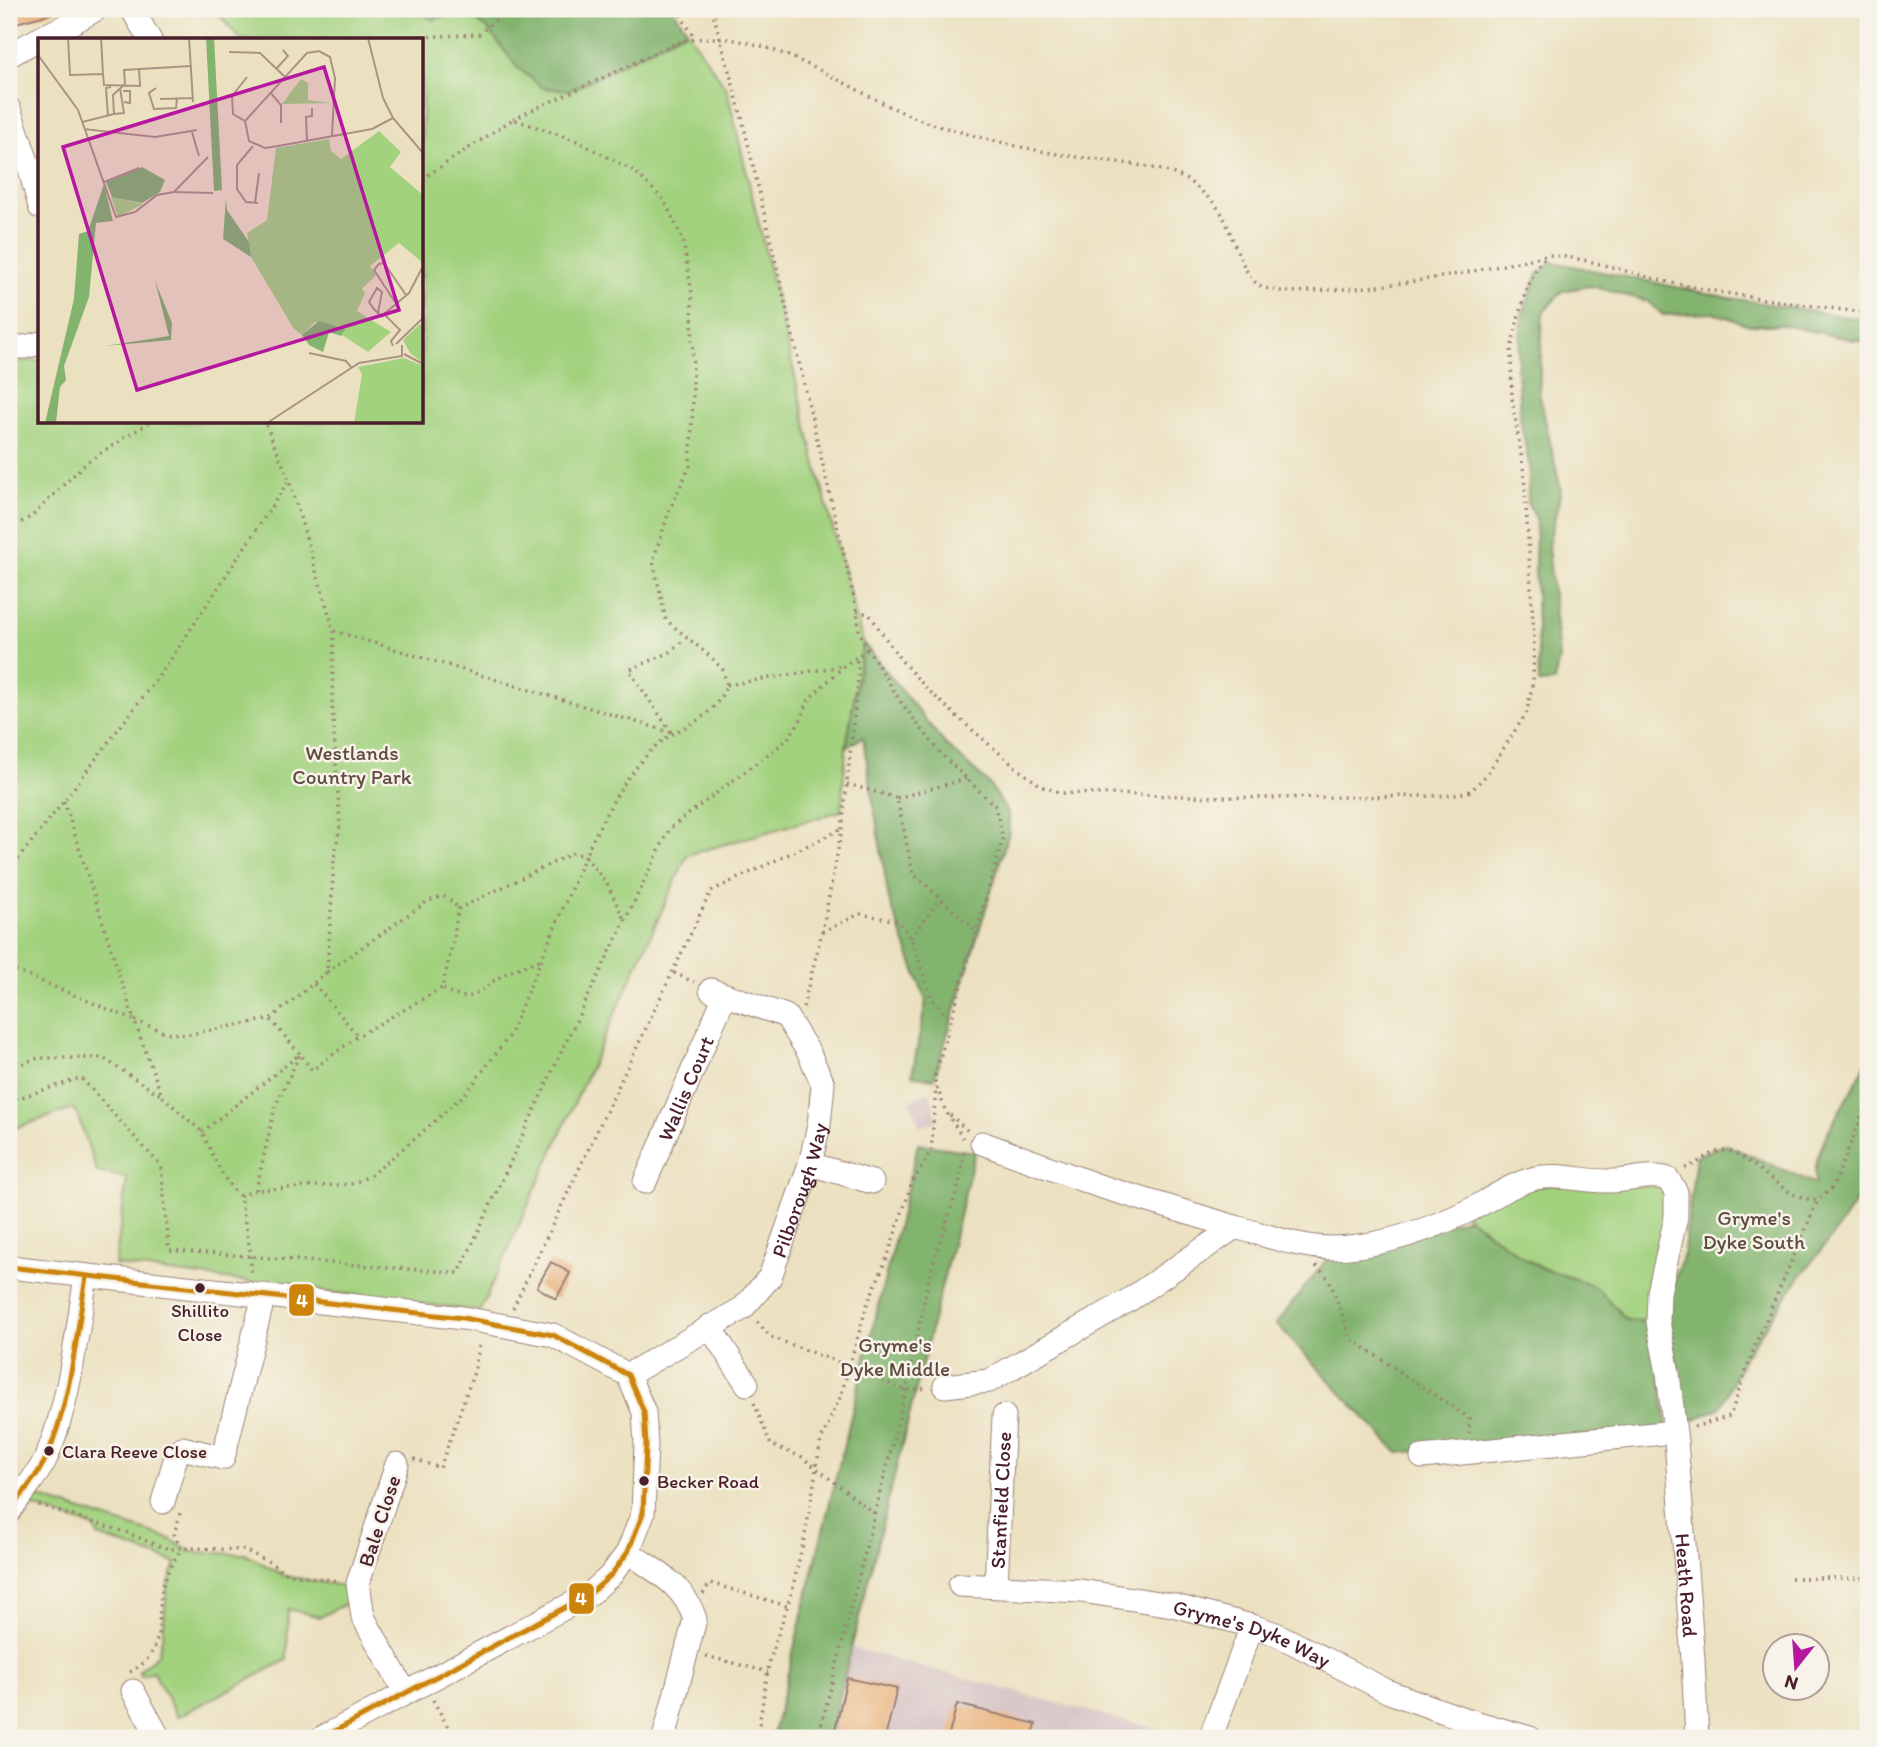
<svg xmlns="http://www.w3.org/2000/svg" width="1877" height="1747" viewBox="0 0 1877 1747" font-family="Itim,sans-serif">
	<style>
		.industrial { fill: #d2bec1 }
		.green { fill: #a3d27f; stroke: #767855; stroke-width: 2 }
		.forest { fill: #82b46e; stroke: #666a4c; stroke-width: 2 }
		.building { fill: #e8ab6f }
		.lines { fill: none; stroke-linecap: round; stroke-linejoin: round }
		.minor-casing { stroke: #9a8076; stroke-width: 25 }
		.path { stroke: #9a8076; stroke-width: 3.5; stroke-dasharray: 2 5; stroke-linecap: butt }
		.minor { stroke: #fff; stroke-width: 23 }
		.bus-1-casing { stroke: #f7f3e8; stroke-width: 10 }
		.bus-1 { stroke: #cc840b; stroke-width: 5 }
		.bus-dot { fill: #4a1f2b; stroke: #f7f3e8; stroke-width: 2.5 }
		.labels { text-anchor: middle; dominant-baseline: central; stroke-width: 5; stroke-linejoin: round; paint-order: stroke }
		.bus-label { font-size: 19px; fill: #4a1f2b; stroke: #f7f3e8; text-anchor: start }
		.park-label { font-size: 21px; fill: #604c40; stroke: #f7f3e8 }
		.street-label { font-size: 21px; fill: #4a1f2b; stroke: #f7f3e8 }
		.inset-road { fill: none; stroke: #ab9384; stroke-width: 2 }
		.view { fill: #b5179e; fill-opacity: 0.15; stroke: #b5179e; stroke-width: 3.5 }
		.inset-edge { fill: none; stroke: #4a1f2b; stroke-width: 3.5 }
		.line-badge { stroke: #f7f3e8; stroke-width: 2.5 }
		.badge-label { font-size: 19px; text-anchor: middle; font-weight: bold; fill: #fff }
	</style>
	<rect width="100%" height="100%" fill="#f7f3e8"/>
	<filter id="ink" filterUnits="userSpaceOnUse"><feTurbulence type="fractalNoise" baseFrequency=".0143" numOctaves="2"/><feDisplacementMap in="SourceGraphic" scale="14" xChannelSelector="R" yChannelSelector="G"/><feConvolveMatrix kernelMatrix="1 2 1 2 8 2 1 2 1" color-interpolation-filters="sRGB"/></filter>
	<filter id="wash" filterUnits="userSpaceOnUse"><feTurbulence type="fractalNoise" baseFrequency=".00686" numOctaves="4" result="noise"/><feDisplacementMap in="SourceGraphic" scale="28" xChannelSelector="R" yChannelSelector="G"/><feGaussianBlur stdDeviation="1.57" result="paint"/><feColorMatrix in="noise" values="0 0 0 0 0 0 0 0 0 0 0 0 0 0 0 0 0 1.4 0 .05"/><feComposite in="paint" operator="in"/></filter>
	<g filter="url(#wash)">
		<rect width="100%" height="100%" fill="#ebe1c0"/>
		<path class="industrial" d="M929,1092L938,1120L920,1127L910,1101Z
			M853,1648L1057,1703L1192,1738H829Z"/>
		<path class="green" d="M214,9H417L433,20L462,10L488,29L517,67L543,88L571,90L687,30L727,90L814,457L863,643L846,748L841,811L687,855L480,1311L115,1265L127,1178L97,1172L76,1111L72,1109L9,1130V362L40,360V422H422V40H241Z
			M1668,1179L1658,1322L1627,1320L1599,1290L1587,1283L1544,1269L1525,1259L1463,1213L1512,1187Z
			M32,1495L170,1539L191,1552L245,1554L285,1576L349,1587L347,1603L320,1617L288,1609L287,1660L177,1717L153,1671L141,1676L139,1671L158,1654L163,1634L167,1588L176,1563L98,1536L94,1527L27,1505Z"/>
		<path class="forest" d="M417,9H673L687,30L571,90L543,88L517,67L488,29L463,10L433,20Z
			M1552,262L1730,298L1868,320V343L1783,325H1749L1715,313L1663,315L1647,301L1591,286L1562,291L1543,313L1539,392L1561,491L1548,546L1559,658L1554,682L1539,683L1535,568L1536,518L1527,503L1530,468L1521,424L1517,370L1522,316L1538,274Z
			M863,643L945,744L989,784L1006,810L1009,817V832L934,1079L912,1075L926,1001L889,900L863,737L846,748Z
			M1868,1058V1184L1834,1234L1799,1278L1745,1356L1720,1408L1683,1424L1667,1303L1684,1251L1696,1156L1724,1144L1816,1184C1808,1146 1855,1094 1868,1058Z
			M918,1144L975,1152L829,1738H772Z
			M1469,1218L1525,1259L1544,1269L1587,1283L1599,1290L1627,1320L1653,1322L1667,1428L1398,1453L1276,1324L1331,1254Z"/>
		<g id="blocks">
			<path class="building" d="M9,9H52L53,13L9,25Z
				M551,1262L570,1273L556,1299L537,1287Z
				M847,1678L897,1689L885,1738H833Z
				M957,1704L1036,1724L1032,1738H948Z"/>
		</g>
	</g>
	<g filter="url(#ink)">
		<use href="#blocks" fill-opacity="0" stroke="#9a8076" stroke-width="2"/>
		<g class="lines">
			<defs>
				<g id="minor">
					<path d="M132,9L150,40"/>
					<path d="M9,56C36,38 68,27 96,9"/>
					<path d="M9,109L31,173L40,207"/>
					<path d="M9,347H25L40,343"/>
					<path d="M982,1143L1099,1186L1235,1227"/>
					<path d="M810,1164L872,1182"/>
					<path id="s1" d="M645,1182L725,995"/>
					<path d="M9,1267L463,1318L553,1335L628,1375L644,1412L646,1444L643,1513L628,1552L611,1575L590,1594L322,1738"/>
					<path d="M709,1326L747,1384"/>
					<path id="s2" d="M628,1375L743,1308L770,1277L810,1164L819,1125L823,1084L809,1053L786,1016L711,990"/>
					<path id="s3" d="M945,1386L989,1381L1129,1300L1235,1227C1266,1235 1297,1247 1329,1248C1374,1248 1423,1232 1464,1213C1488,1202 1509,1184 1536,1178C1559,1173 1586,1182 1610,1181C1630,1181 1650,1173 1668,1179L1676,1192V1217L1659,1292L1658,1322L1668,1373L1676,1441L1693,1660L1697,1738"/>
					<path d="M1422,1457L1674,1432"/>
					<path d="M397,1464L358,1583L363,1617L405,1692"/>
					<path d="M163,1502L177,1453L182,1448L223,1458L264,1295"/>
					<path d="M9,1512C20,1494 37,1477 46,1458C70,1402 76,1337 86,1277"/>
					<path d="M628,1552C657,1573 683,1583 695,1619L664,1738"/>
					<path id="s4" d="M960,1585L1081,1591L1172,1605L1252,1626L1276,1634L1389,1692L1464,1719L1530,1738"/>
					<path id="s5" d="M996,1586L1004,1416"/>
					<path d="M133,1691L159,1738"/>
					<path d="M1213,1731L1252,1626"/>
				</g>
			</defs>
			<use href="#minor" class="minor-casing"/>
			<path class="path" d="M677,9L695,39
				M712,9L742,118L857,611L859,631L868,649L902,704L943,756L995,806L1003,838L934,1079L946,1112L963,1138
				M416,40L421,37L479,34L508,9
				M513,119C552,101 590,84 628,66C649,56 673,41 696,39C778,29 860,102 936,125C976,137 1029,150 1070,156C1101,161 1161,164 1187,180C1199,188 1217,204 1223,216C1233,235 1244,283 1265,288C1285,294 1308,291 1328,290C1403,286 1475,272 1548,255C1593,258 1635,276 1678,284C1741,297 1805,305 1868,313
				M422,179L513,119L577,141L634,171L664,200L683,240L692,294L693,399L690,466L669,511L653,561L666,620L712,658L723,670L727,685C708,727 685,720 655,747C623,777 603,818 585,856L607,884L624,919
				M9,529L32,516L88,461L150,422
				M857,611L869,614L900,659L927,689L962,721L1019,770L1043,787L1062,793L1268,798L1428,796L1455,795L1471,791L1487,774L1527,712L1533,680L1534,637L1524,473L1512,398L1511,349L1519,314L1527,288L1539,264L1546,257
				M334,631L673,733
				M727,685L842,666
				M671,732L629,670L669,653L687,637
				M847,784L897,798L913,873L977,932
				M897,798L966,779
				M64,801L134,1020L164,1032L185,1035L270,1019L327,972L334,859L340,825L332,702L334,631L289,480L265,422
				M9,870L64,801L167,665L289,480
				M822,932L860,914L898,921L911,938L932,999L951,1020
				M911,938L940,898
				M9,968L134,1020L162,1096L202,1132L221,1172L233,1190L240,1196L251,1255V1274
				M327,972L428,901L443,896L453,902L458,909
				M674,973L694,982
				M314,984L358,1036
				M803,1007L822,932L842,829L859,671L856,658
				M9,1068L38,1058H103L160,1095
				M9,1101L81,1078L161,1166L169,1250L459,1273L563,1048L670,828L787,740L800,721L809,699L844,666L868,649
				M950,1115L968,1131
				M202,1132L300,1054L271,1020
				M1685,1168C1700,1164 1711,1148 1729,1151C1734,1152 1739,1156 1744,1159C1769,1173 1787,1200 1818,1200L1833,1187L1868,1101
				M256,1190L275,1107L300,1054L312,1070L358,1036L442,988
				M240,1196L256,1190L351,1184L370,1176L417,1137L467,1092L509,1036L585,856L573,853L458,909L453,942L442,988C474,1009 478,988 505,974C517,968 530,964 542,959
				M1316,1266L1329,1279L1351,1339L1469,1418V1434
				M513,1308L711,891L842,829
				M757,1322L771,1337L854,1368L904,1390L928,1388
				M754,1403L771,1445L802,1457L874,1513
				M1694,1427L1730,1416L1756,1343L1818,1200
				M414,1459L440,1468L474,1372L480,1341
				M39,1505L128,1533L156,1545L170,1549L192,1548L244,1550L269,1562L288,1574L339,1581
				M1791,1578H1868
				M703,1594L710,1583L787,1606
				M706,1656L768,1672
				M130,1672C167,1653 156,1623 162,1589C165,1574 174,1561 181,1549L174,1534L180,1513
				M433,1700L454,1738
				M757,1738L769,1663L792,1591L807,1525L821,1440L841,1395L867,1305L888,1255L912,1183L931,1151L936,1087
				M818,1738L906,1390L930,1273L959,1184L964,1152"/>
			<use href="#minor" class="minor"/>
			<defs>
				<path id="bus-1" d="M9,1267L463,1318L553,1335L628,1375L644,1412L646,1444L643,1513L628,1552L611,1575L590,1594L322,1738
					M9,1512C21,1494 37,1478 46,1458C71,1402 76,1337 86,1277"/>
			</defs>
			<use href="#bus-1" class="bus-1-casing"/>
			<use href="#bus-1" class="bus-1"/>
		</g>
	</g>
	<g class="bus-dot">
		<circle cx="200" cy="1288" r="6"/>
		<circle cx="49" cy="1451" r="6"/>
		<circle cx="644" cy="1481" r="6"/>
	</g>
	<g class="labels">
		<g class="bus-label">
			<text x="200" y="1310" text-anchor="middle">Shillito<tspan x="200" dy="24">Close</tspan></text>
			<text x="62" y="1451">Clara Reeve Close</text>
			<text x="657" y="1481">Becker Road</text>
		</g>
		<g class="park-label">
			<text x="352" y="752">Westlands<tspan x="352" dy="24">Country Park</tspan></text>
			<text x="1754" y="1217">Gryme's<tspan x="1754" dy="24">Dyke South</tspan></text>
			<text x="895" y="1344">Gryme's<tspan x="895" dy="24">Dyke Middle</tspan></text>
		</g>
		<g class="street-label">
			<text stroke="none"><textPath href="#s1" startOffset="102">Wallis Court</textPath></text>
			<text stroke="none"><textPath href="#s2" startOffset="266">Pilborough Way</textPath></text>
			<text stroke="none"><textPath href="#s5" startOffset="86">Stanfield Close</textPath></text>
			<text transform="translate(379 1521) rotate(-72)">Bale Close</text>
			<text stroke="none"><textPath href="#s3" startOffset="1197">Heath Road</textPath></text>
			<text stroke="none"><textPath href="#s4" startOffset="298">Gryme's Dyke Way</textPath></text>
		</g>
	</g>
	<g transform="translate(38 38)">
		<rect width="385" height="385" fill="#ebe1c0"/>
		<path d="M263,41L270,45V62L293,65L244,66ZM341,93L363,114L352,129L385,157V225L361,205L332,228L338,237L324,251L327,255L319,273L353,294L330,314L304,297L308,291L300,288L277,284L264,297L256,291L213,219L209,195L229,182L238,110L291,101L293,113L303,121ZM78,158L83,161L105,166L80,179L73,159ZM382,286L385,291V325L372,315L365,302ZM366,320L385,328V385H316L324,336L320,329Z" fill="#a3d27f"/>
		<path d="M168,0H176L184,152L176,153ZM104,129L127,142L122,154L104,165L74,159L68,144ZM66,146L75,183L58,185L51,259L26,328L28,342L22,349L18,385H7L36,261L41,196L50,193ZM188,161L189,172L211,204L213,219L185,201ZM117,243L134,285L133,302L67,308L131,298ZM281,283L308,291L303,298L291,294L285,314L271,307L264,297Z" fill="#82b46e"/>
		<path class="inset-road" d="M30,0L32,37L65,36L63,0M151,0L155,64M330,0L345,60L355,80L385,115M191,14L222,15L247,39M0,17L40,72L78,179L97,174L119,157L136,154L170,119M238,31L250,18L245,12M65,36L66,47L102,48L101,30M87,46L86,32L153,28M118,50L111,55L116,71L138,70L139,60M85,53H92V65L86,64M232,54L243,67V85M122,61L155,60M76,76L86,75L82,50M70,78L68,50L73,49M207,83L195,76L194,58L209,39M44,84L76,76L75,57L87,46M46,91L117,99L159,92M154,94L161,118M294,98L297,40L292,19L281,13L269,15L207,83L211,103L227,110L240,108L334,91L355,80M269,103L268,79L274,78V70M215,108L199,127V151L208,164L220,165M66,144L101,130M137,154L175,155M217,165L221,135M357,264L336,232L341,226L346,225L368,257M340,275L344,254L339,250L331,264L336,271L342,277L345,279M358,306L385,280M355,308L353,303L362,292L346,276L371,255L384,230M271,315L308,323L313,329M366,316L385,326M229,385L321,325L364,318V307"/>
		<path class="view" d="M286,29L361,272L99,352L25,109Z"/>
		<rect width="385" height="385" class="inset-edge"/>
	</g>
	<g class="line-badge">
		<rect x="288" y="1283" width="27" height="34" rx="7" fill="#cc840b"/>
		<rect x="568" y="1582" width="27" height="33" rx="7" fill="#cc840b"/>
	</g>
	<g class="badge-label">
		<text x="302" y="1307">4</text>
		<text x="581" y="1605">4</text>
	</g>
	<rect width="1877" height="1747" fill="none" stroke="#f7f3e8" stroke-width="35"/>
	<g transform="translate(1796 1667) rotate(197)"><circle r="33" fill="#f7f3e8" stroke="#b29e9c" stroke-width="2"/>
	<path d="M0-5L12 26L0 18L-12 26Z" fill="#b5179e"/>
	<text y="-10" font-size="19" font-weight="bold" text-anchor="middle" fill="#4a1f2b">N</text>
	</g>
</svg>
